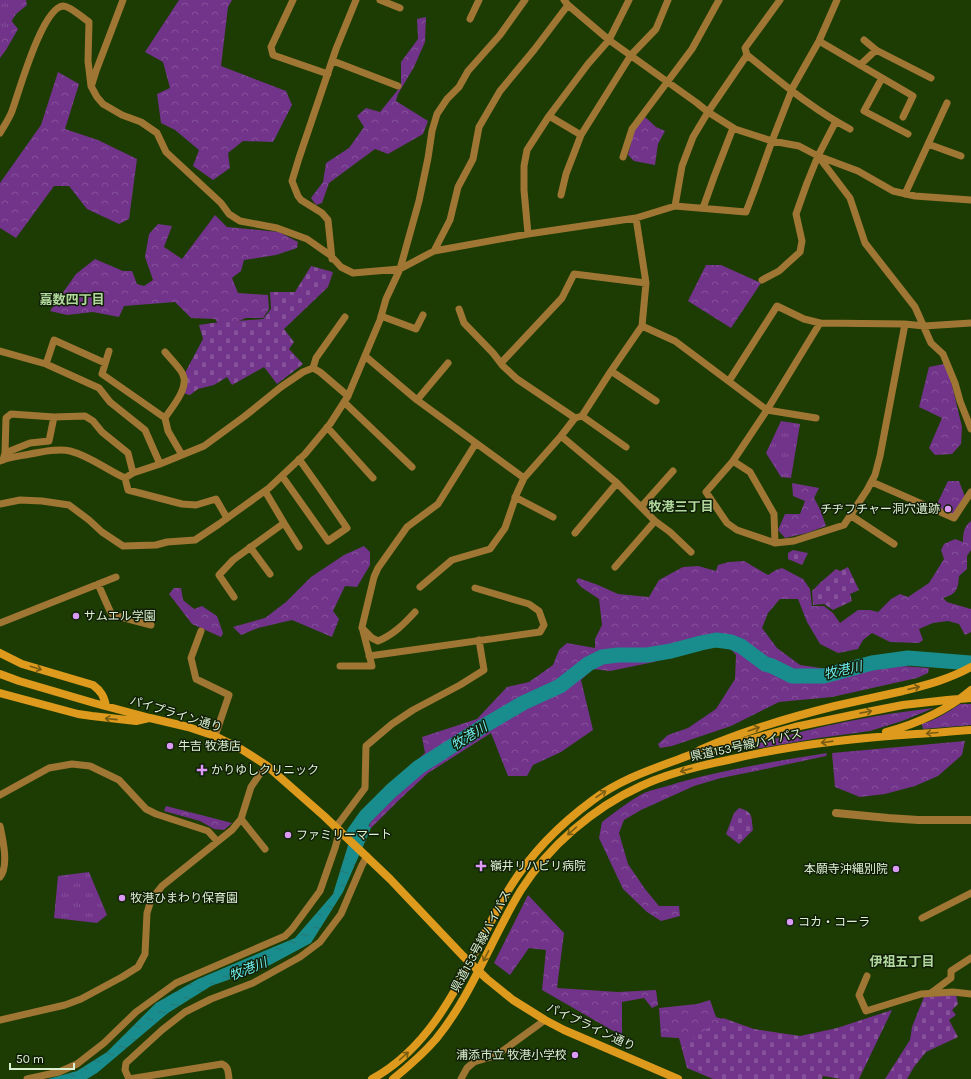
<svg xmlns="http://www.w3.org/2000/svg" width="971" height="1079" viewBox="0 0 971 1079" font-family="Karla,'Noto Sans JP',sans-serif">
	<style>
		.forest { fill: url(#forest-crowns) }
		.cemetery { fill: url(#cemetery-stones) }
		.park { fill: url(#park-tufts) }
		.water { fill: url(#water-ripples) }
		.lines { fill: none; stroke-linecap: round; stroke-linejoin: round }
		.river { stroke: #198d8d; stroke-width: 15 }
		.minor { stroke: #a07634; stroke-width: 7 }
		.tertiary { stroke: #a07634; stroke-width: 8 }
		.secondary { stroke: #de9a1d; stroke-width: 8 }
		.oneway { stroke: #785c12 }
		.poi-dot { fill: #da9af6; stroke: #111f08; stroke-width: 1.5 }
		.labels { text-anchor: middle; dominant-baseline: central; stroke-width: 3; stroke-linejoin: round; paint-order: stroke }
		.poi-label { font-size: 12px; fill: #dcf0d2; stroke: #111f08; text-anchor: start }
		.street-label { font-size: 12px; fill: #dcf0d2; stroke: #111f08 }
		.neighbourhood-label { font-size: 13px; font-weight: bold; fill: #b1d89d; stroke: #111f08 }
		.water-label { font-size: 13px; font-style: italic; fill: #6feeee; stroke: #111f08 }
	</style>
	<defs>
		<pattern id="forest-crowns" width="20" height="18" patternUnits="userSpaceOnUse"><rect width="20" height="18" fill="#72338a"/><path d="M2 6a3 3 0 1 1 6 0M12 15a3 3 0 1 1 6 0" fill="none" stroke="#86519a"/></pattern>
		<pattern id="cemetery-stones" width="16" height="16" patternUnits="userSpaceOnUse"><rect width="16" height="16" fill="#72338a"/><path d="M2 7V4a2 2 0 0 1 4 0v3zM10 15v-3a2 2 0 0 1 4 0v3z" fill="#86519a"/></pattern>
		<pattern id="park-tufts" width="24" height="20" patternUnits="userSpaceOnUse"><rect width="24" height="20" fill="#72338a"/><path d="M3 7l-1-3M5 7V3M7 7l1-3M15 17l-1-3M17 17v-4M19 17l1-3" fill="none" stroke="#86519a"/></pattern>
		<pattern id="water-ripples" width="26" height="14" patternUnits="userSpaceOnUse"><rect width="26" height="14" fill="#198d8d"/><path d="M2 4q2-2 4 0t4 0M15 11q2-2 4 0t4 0" fill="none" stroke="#277572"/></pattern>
	</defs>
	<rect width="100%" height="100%" fill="#1c3c03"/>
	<path class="forest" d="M6,0H26L27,5L10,19L18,29L6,50L0,58V10Z
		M179,0H232L228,7L221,66L286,91L292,105L273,142L243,141L228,153L230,168L213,180L193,166L199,150L175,130L161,123L157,94L170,88L163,62L145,52Z
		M426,17L425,42L414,67L398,94L396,101L428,121L423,134L388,154L375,149L329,183L322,203L316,205L311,198L323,182L326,163L349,148L364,127L357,116L366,108L380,112L401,86V62L418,39L417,19Z
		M58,72L79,84L65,129L98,140L137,159L129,219L119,224L87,209L69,186H54L16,238L0,228V183L41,125Z
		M645,117L656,127L665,131L658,144L655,165L634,161L628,155L634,131Z
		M215,215L227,227L279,232L298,242L297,248L276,255L244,260L241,271L232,278L238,293L268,295L269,309L263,318H246L221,328L215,319L191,318L175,302L124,306L119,317L93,312L67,315L50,311L76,274L95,259L123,271H132L137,284L144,286L153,280L145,257L149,234L158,224L172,226L164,247L182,259Z
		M706,265H721L761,283L731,328L688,301Z
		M944,364L949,373L962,427L961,444L952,454L935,455L929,448L942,418L919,407L929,367Z
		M948,481H959L965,497L953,515L935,508Z
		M792,483L819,488L814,498L820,509L826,526L807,533L785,538L778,530L785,514H800L805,501L793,496Z
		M971,521V550L967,556V569L959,576C958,589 957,594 943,598L947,602L971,609V632L965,635L959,624L948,621L933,623L919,629L923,640L919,643L890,642L872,633L863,640L858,649L838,653L820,644L807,622L798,599H780L768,613L762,628L777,648L800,665L828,669L867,671L902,666L929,668L928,673L917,678L832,697L779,702L731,726L672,746L660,748L658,744L668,735L688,728L716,709L735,679L736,655L729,647L708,636L689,651L654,662L610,671L593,669L581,680L593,730L561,752L533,765L527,776H508L491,733L428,773L399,800L371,828L368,827L380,806L408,782L402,773L425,753L422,737L477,719L507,687L529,682L553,665L559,650L567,643L595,648V639L602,625L599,599L581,587L576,581L578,578L598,585L618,594L649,597L659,580L683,567L698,566L716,571L718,565L729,562L744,561L768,575L776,570L782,568L803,579L810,589L812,606H824L833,613L840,623L858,610H870L878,612L891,599L900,594L908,597L929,583L944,559L941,550L944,544L955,539L963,542C963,533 964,526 971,521Z
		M364,546L370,552V565L357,587L345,586L333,611L339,619L332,637L292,620L258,628L241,635L233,627L265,618L286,602L311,577L344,555Z
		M174,588H181L183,600L194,609L202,606L217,616L223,633L221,637L192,624L169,594Z
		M960,704H971V725L923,729L922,724C936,720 948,712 960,704Z
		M934,708L902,721L870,731L819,738L754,749L753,745C814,727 871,715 934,708Z
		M965,741L962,755L938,776L915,786L885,794L860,797L835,787L832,753Z
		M827,753L826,756L756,771L721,778L694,786L641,810L624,820L619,833L628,864L645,889L659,906H679L680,916L661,921L647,912L623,889L599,838L602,822C615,812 628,802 642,794C652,789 666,787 677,783C726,769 777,761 827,753Z
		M166,806L232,823L224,830L214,829L200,821L164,811Z
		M528,895L564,933L557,988L618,992L656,990L658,1005L652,1008L644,998L622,1002V1036L542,990L546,950L529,948L510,975L494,963Z
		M710,1000L716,1017L738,1024L728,1079H713L687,1068L679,1038L661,1037L659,1008L697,1004Z"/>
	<path class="cemetery" d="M311,266L333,272L328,287L284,329L294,342L289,349L303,364L277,384L264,367L232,385L227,377L214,385L198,389L190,395L179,392L186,371L203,339L199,325L212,323L263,319L271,309L270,292H295Z
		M793,550L808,553L802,565L788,559V553Z
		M848,567L859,590L850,594L852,601L833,610L824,604L813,605L812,591L821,582L836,569L840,571Z
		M739,808C754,812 751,817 753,830L739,844L726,834L734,813Z
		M956,995L958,1004L952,1010L956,1015L949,1020L958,1037L926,1052L914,1067L907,1079H885L910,1040L912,1027L924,997Z
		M892,1010L859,1079H841L823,1076L822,1079H717L689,1065L684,1045L723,1018L754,1029L800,1036L837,1028Z"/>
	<path class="park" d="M0,0H25L2,36H0Z
		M781,421L800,424L791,478L781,477L766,453Z
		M89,872L107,915L97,923L54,918L58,876Z"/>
	<path class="water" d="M357,816L371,828L343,892L311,943L270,965L211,986L168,1013L97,1073L87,1079H48L77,1071L107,1052L156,1003L198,979L295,938L333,894Z"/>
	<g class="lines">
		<path class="river" d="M353,838L354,833L366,816L391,791L419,767L482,727L523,703L560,686L588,664L602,657L618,655H647L671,651L701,643L716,640L731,642L741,646L765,664L772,666L792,676H824L872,663L908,658L971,663"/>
		<path class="minor" d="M293,0L271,47L273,55L328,74
			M380,0L400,8
			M564,0L568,5L609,40L697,103L708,112L735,129L772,141L799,146L818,156L858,171L893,191L915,196L971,200
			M470,19L479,0
			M864,40L876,50
			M819,41L913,96L903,117
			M747,55C780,81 813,110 850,129
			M333,61L398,86
			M860,65L876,50L931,78
			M882,78L864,111L908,134
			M92,84L96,71L123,0
			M549,116L581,135
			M0,133C4,126 9,119 12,111C19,92 42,8 63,6C70,6 83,18 89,22L88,61L91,86L97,97L103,104L122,115L141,122L157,133L166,152L221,203L229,214L240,221L277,228L307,239L330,255L341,267L353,273L400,269L434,251L528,234L636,218L675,206L746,212L754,191L772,141L793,87L819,41L837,0
			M928,144L961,156
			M818,156L850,198L865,243L915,307L931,343L943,354L955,383L960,401L971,429
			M623,157L632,129L692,49L719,0
			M905,194L947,103
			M561,195L566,174L581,135L631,55L656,29L668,0
			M675,206L682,166L693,137L708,112L747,55L745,48L780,0
			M703,208L714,177L733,128
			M528,234L524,190V166L527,150L549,116L588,64L609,40L629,0
			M434,251L450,220L458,187L473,159L479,127L500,91L534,50L568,5
			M332,259L328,220L322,213L301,200L298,196L292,181L299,158L336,49L356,0
			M762,280L779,271L800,252L802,241L796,214L807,183L818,156L836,121
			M459,309L464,323L493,353L503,366L517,379L575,418
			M381,316L416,329L423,315
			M642,326L675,341L767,410L816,418
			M0,351L46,364L99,388L110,402L145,430L160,464
			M109,351L102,374L165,418L168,431L182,455
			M365,356L417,400L524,478
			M501,363L562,298L574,274L646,283
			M46,364L54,340L105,363
			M313,368L316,358L345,317
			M611,371L656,401
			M729,381L777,306L804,319L820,323
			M417,400L448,363
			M344,402L412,467
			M582,416L626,447
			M165,418C172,407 189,388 183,375C182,370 169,357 165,352
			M327,427L373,478
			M561,436L617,483L575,533
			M5,453L30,443L49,441L54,417
			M3,460L5,453L6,418L11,414L54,417L85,416L93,421L102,432L128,453L133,473
			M0,461C9,457 21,456 30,454C43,452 57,448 70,451C90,456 107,470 125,478L133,473L160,464L204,446L245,416L281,387L303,372L313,368L320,372L348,396
			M733,461L706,492L727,523L737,530L775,543L794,541L844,525L867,490L875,475L880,456L905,324
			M282,476L328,541L347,528L321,490L299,459
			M125,478L128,490L182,504L196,505L216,499L227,518
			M872,482L954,518L971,492
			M515,497L553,517
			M0,504L20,500L42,501L69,505L89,520L102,532L123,546L156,545L167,542L195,540L219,524L269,488L305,454L330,424L348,396L380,320L386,299L400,269L419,201L428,158L432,131L437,114L447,99L459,87L468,71L500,35L525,0
			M641,507L673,471
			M850,515L894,544
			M655,521L670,532L691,552
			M284,523L299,547
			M775,543L774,514L750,472L733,461L767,410L820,323L905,324L924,326L971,323
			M250,547L270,574
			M615,567L655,521L617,483
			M98,584L110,611L113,615L151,625
			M420,587L452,560L490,549L505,528L517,493L524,478L561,436L575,418L582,416L611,371L642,326L646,283L636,218
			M234,597L219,575L233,560L284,523L265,491
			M0,623L116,577
			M362,628L372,638L378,641C393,635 404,624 415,612
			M201,631L191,658L196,679L229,695L215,736
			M369,656L540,632L544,625L539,611L529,604L475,588
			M340,666H372L362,627L374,577L378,568L407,527L438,504L476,443
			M0,795L49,768L72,764L90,766L119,780L146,809L156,814L208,831L217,841
			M241,819L265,849
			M0,826C3,840 9,866 0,877
			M336,827L365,788L366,746L392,724L413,710L460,685L484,670L479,640
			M922,918L971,893
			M867,976L859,995L866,1011L921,994L953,992L971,994
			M931,993L951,978V971L971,958
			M0,1020L65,1005L81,999L122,977L138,967L145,954L147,913L151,900L162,886L232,830L241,819L251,787L266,765
			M27,1079L59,1072L77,1064L104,1043L136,1012L176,983L285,936L292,929L320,891L335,848L340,830
			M129,1079L125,1070L126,1063L162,1030L185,1012L211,999L253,983L300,957L320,942L341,914L362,865L367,856
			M129,1079L222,1064C229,1067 228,1072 229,1079
			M461,1079L467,1068L474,1062L491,1057L501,1052L545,1020"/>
		<path class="tertiary" d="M836,813L888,818L918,820H971"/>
		<path class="secondary" d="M0,653L22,664L93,685C101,691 104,696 106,706
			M0,674L19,681L94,703L150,718L188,727L215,736L241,749L266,765L324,816L390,879L463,956L487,979L513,1000L545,1020L564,1030L678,1079
			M0,693L78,714L92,716L136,721L149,718
			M886,732C916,724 947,710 971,690
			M709,751L795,727L857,714L903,705L947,700L971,698
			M372,1079C445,1039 469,955 509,889C531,853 559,825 593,800C622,778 656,768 690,755C694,754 697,752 700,750C713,744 726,739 740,734C771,723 803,714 835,706C858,701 880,696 903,691C926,685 950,679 971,667
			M393,1079C408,1067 423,1054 436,1039C472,995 491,939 521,890C549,846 593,808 641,786C668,773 698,766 728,760C791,745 852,738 916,734C935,733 953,731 971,730"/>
	</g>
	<defs><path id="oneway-shaft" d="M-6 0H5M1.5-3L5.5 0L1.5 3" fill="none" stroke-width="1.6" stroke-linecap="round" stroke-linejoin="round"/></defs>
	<g class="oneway">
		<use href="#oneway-shaft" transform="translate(36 668) rotate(17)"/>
		<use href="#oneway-shaft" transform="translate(914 688) rotate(-13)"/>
		<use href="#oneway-shaft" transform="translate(866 712) rotate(-11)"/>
		<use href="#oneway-shaft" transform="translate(111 719) rotate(-174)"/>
		<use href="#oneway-shaft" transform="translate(754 729) rotate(-19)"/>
		<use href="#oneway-shaft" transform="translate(932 733) rotate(175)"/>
		<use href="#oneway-shaft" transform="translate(827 742) rotate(172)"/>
		<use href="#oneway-shaft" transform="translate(686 770) rotate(164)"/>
		<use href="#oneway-shaft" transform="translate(601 794) rotate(-34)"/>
		<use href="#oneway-shaft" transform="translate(572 831) rotate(138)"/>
		<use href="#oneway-shaft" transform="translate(486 956) rotate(117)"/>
		<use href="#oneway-shaft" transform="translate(404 1056) rotate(-42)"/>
	</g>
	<g class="poi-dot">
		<circle cx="948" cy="509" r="4"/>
		<circle cx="76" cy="616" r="4"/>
		<circle cx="170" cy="746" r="4"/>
		<path d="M200 764h4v4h4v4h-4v4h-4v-4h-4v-4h4z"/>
		<circle cx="288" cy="835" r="4"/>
		<path d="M479 860h4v4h4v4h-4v4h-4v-4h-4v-4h4z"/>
		<circle cx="896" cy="869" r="4"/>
		<circle cx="122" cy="898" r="4"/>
		<circle cx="790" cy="922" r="4"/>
		<circle cx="575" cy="1055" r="4"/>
	</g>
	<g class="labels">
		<g class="poi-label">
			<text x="940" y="509" text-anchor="end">チヂフチャー洞穴遺跡</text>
			<text x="84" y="616">サムエル学園</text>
			<text x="178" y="746">牛吉 牧港店</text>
			<text x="211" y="770">かりゆしクリニック</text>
			<text x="296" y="835">ファミリーマート</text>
			<text x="490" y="866">嶺井リハビリ病院</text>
			<text x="888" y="869" text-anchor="end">本願寺沖縄別院</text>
			<text x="130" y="898">牧港ひまわり保育園</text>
			<text x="798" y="922">コカ・コーラ</text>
			<text x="567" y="1055" text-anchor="end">浦添市立 牧港小学校</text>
		</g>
		<g class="street-label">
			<text transform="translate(176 714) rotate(17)">パイプライン通り</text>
			<text transform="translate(746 745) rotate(-12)">県道153号線バイパス</text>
			<text transform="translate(481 941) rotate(-62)">県道153号線バイパス</text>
			<text transform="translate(591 1027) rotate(25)">パイプライン通り</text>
		</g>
		<g class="neighbourhood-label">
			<text x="72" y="299">嘉数四丁目</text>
			<text x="681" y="506">牧港三丁目</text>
			<text x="902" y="961">伊祖五丁目</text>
		</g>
		<g class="water-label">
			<text transform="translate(843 670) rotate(-13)">牧港川</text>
			<text transform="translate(469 736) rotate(-32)">牧港川</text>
			<text transform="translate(248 969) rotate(-22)">牧港川</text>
		</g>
	</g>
	<path d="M10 1063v6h64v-6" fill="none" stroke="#dcf0d2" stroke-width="2"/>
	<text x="16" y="1063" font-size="12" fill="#dcf0d2" stroke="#111f08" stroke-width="3" paint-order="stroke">50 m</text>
</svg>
